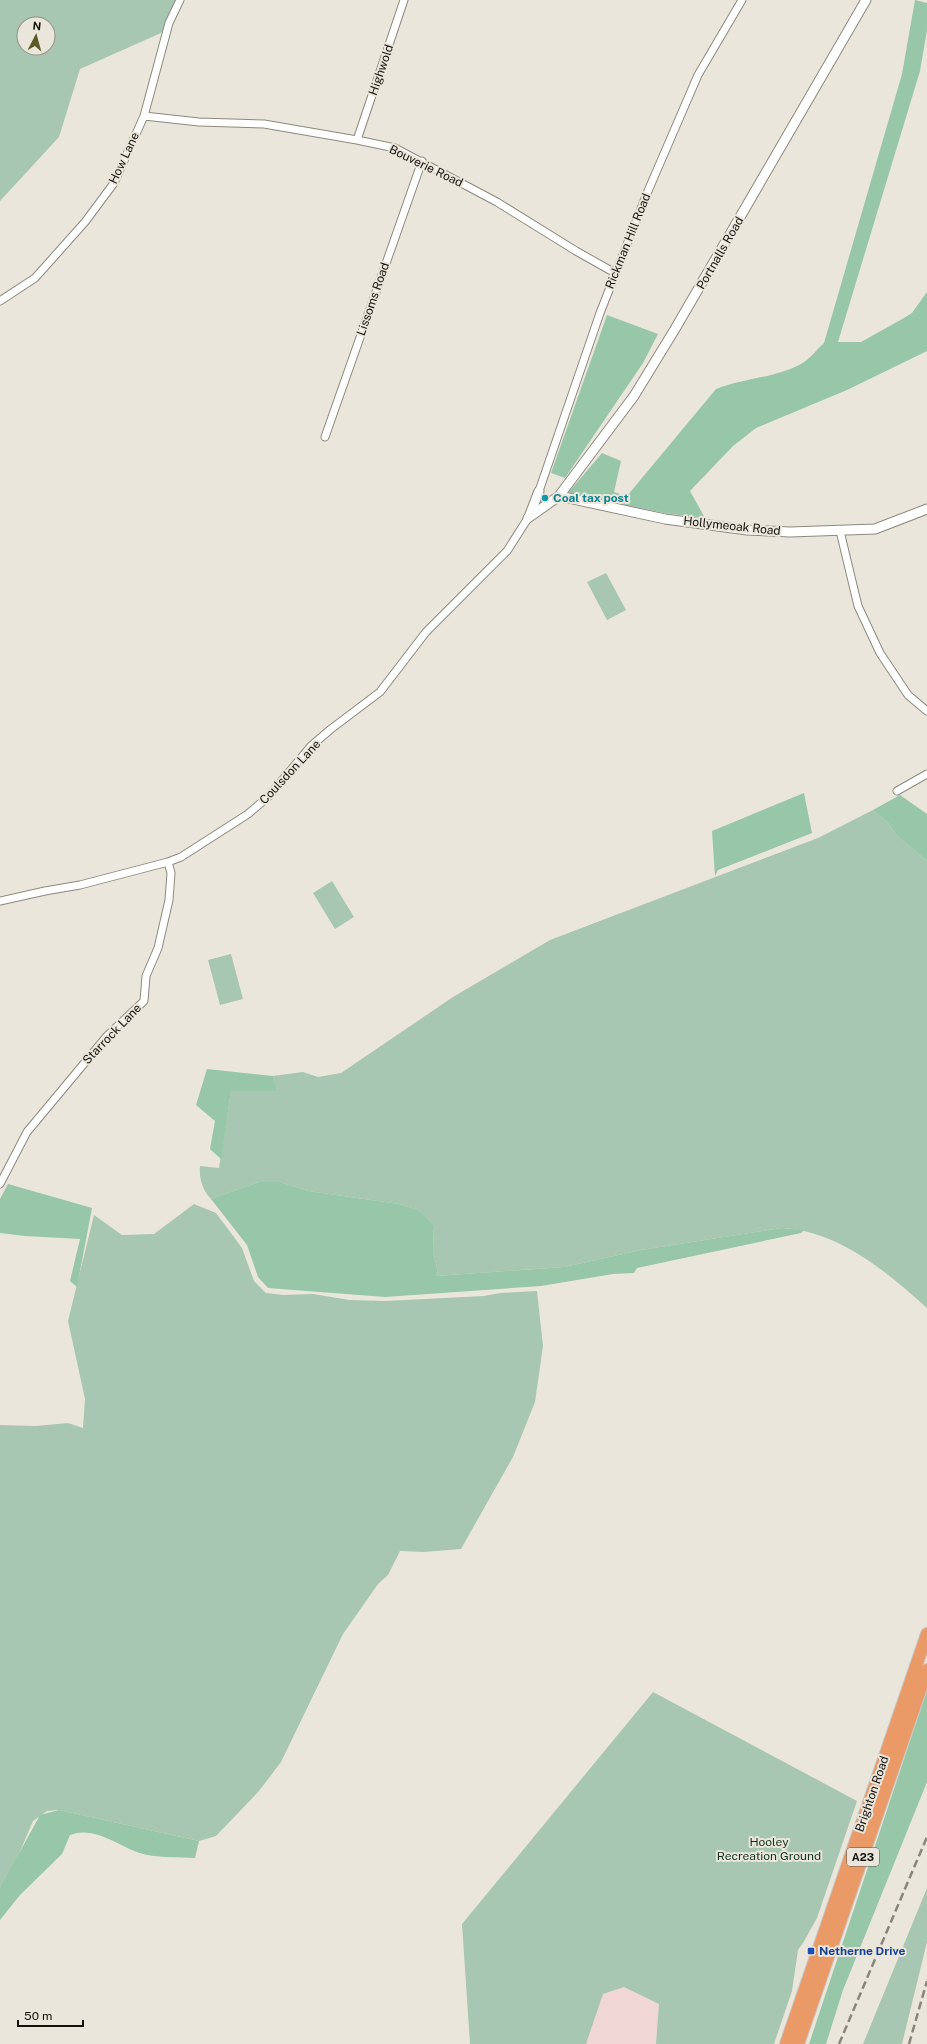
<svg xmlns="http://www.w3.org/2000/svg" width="927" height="2044" viewBox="0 0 927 2044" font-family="'Public Sans',sans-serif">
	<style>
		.industrial { fill: #f0d6d5 }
		.green { fill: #a7c7b2; fill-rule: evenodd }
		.forest { fill: #97c6a9 }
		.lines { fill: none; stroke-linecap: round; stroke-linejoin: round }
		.minor-casing { stroke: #8d897e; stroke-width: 9 }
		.tertiary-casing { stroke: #8d897e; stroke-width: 11 }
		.trunk-casing { stroke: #c7c6c5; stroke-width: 14 }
		.minor { stroke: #fff; stroke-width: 7 }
		.tertiary { stroke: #fff; stroke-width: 9 }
		.trunk { stroke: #ea9a67; stroke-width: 12 }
		.rail { stroke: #89857d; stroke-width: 2.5; stroke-dasharray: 8 4; stroke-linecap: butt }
		.culture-dot { fill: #0f9aa8; stroke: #ebe6db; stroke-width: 1.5 }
		.transit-dot { fill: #1a4fb4; stroke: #ebe6db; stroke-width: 1.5 }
		.labels { text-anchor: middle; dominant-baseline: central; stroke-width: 4; stroke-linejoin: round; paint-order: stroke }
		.shield { fill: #ebe6db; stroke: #54524c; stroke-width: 1 }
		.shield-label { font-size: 11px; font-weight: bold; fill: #14120e }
		.street-label { font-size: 12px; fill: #14120e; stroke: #ebe6db }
		.culture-label { font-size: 12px; font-weight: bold; fill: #0d838f; stroke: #ebe6db; text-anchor: start }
		.park-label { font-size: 12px; fill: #0e3420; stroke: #ebe6db }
		.transit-label { font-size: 12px; font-weight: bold; fill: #164399; stroke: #ebe6db; text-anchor: start }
	</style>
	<rect width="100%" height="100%" fill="#ebe6db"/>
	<path class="industrial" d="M624,1987L659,2004L656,2044H586L603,1994Z"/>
	<path class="green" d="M0,0H177L169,23L161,33L80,69L59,137L0,201ZM24,24H48V48H24Z
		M606,573L626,610L607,620L587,582Z
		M873,810L888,823L896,835L927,861V1308C887,1272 839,1231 782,1228L641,1250L564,1267L436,1276L438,1272L433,1251L434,1230L418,1210L399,1204L308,1191L280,1182H259L211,1199C202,1190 199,1178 200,1166L219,1168L231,1091H275L273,1076L303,1072L318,1077L341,1073L453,997L550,940L818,838Z
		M332,881L354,917L335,929L313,893Z
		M231,954L243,999L220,1005L208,960Z
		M194,1204L216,1213L242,1248L254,1281L266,1293L284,1295L313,1294L350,1300L385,1301L484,1296L500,1293L537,1291L543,1346L535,1402L513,1457L461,1549L424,1552L400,1551L388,1575L378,1584L343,1634L281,1762L259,1791L216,1836L199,1841L59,1810L47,1811L33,1821L9,1877L0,1888V1425L36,1426L68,1423L83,1428L85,1399L68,1321L94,1215L122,1235L154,1234Z
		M653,1692L857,1801L817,1918L803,1943L798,1950L792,1991L774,2044H656L659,2004L624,1987L603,1994L586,2044H470L462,1924Z
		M927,1888V1942L902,2044H863Z"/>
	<path class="forest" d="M915,0L927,3V30L920,71L838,342H861L904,318L912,313L927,292V351L847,390L756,428L733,446L690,491L705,518L664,513L568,493L602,453L621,461L614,492L627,496L716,389C744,378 775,378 801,364C810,359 817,349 824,343L902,74Z
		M607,315L658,334L643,363L565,478L551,473Z
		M804,793L812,833L718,870L715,876L712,831Z
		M900,795L927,814V861L896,835L888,823L873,810Z
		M207,1069L273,1076L276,1091H231L221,1159L210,1149L215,1121L196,1105Z
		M259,1182H280L308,1191L399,1204L418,1210L434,1226L433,1251L438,1272L436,1276L564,1267L641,1250L782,1228L804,1230L801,1233L637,1268L634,1273L613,1274L541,1286L385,1297L268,1288L258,1277L247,1245L211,1199Z
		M8,1184L92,1208L77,1287L70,1281L80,1239L25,1236L0,1233V1199Z
		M927,1690V1782L843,1990L826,2044H809Z
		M59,1810L199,1841L195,1858C180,1857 163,1858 148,1855C124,1851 96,1824 70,1835L62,1854L20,1895L0,1920V1888L40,1815Z"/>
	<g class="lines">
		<defs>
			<path id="minor" d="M144,116L199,122L264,124L357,140L395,148L497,202L576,251L615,273
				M357,140L404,0
				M0,301L35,278L85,222L114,183L144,116L169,23L180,0
				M325,437L422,161
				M539,491L600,313L648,191L698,75L742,0
				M840,531L858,606L880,653L908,695L927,711
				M897,791L927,774
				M0,901L45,891L80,885L168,862L181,857L248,814L269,796L311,746L331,729L380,692L426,632L507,551L528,518
				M0,1184L27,1132L107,1036L144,1001L146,976L158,948L169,900L171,873L168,862"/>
			<path id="tertiary" d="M559,496L665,519L747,530L790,532L875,529L927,509
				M529,517L539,491
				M528,518L559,496L634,396L675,329L866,0"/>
			<path id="trunk" d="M786,2044L927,1634
				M798,2044L927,1670"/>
		</defs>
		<use href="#minor" class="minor-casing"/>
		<use href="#tertiary" class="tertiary-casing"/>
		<use href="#trunk" class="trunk-casing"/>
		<use href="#minor" class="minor"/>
		<use href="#tertiary" class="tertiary"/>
		<use href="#trunk" class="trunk"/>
		<path class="rail" d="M839,2044L927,1837
			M909,2044L927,1981"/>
	</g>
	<circle class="culture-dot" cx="545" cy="498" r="4"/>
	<rect class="transit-dot" x="807" y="1947" width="8" height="8" rx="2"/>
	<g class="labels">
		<rect class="shield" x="847" y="1848" width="32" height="18" rx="3"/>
		<g class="shield-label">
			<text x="863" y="1857">A23</text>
		</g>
		<g class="street-label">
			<text transform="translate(381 70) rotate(-71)">Highwold</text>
			<text transform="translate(124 158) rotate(-65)">How Lane</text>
			<text transform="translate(426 166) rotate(26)">Bouverie Road</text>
			<text transform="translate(628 241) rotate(-68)">Rickman Hill Road</text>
			<text transform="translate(720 253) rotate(-60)">Portnalls Road</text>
			<text transform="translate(373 299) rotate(-71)">Lissoms Road</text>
			<text transform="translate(732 526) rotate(6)">Hollymeoak Road</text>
			<text transform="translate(290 772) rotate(-47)">Coulsdon Lane</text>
			<text transform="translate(112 1034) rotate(-46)">Starrock Lane</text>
			<text transform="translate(872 1794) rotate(-71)">Brighton Road</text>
		</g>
		<g class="culture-label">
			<text x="553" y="498">Coal tax post</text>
		</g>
		<g class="park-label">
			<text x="769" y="1842">Hooley<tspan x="769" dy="14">Recreation Ground</tspan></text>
		</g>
		<g class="transit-label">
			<text x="819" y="1951">Netherne Drive</text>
		</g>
	</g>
	<g transform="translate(36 36) rotate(6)"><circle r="19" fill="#ebe6db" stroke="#959189"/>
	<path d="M0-3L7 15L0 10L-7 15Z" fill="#5b5a27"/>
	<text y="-6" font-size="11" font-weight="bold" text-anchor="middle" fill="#14120e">N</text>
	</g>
	<path d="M18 2020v6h65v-6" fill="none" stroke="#14120e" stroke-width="2"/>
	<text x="24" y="2020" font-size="12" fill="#14120e" stroke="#ebe6db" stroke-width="3" paint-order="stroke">50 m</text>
</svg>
